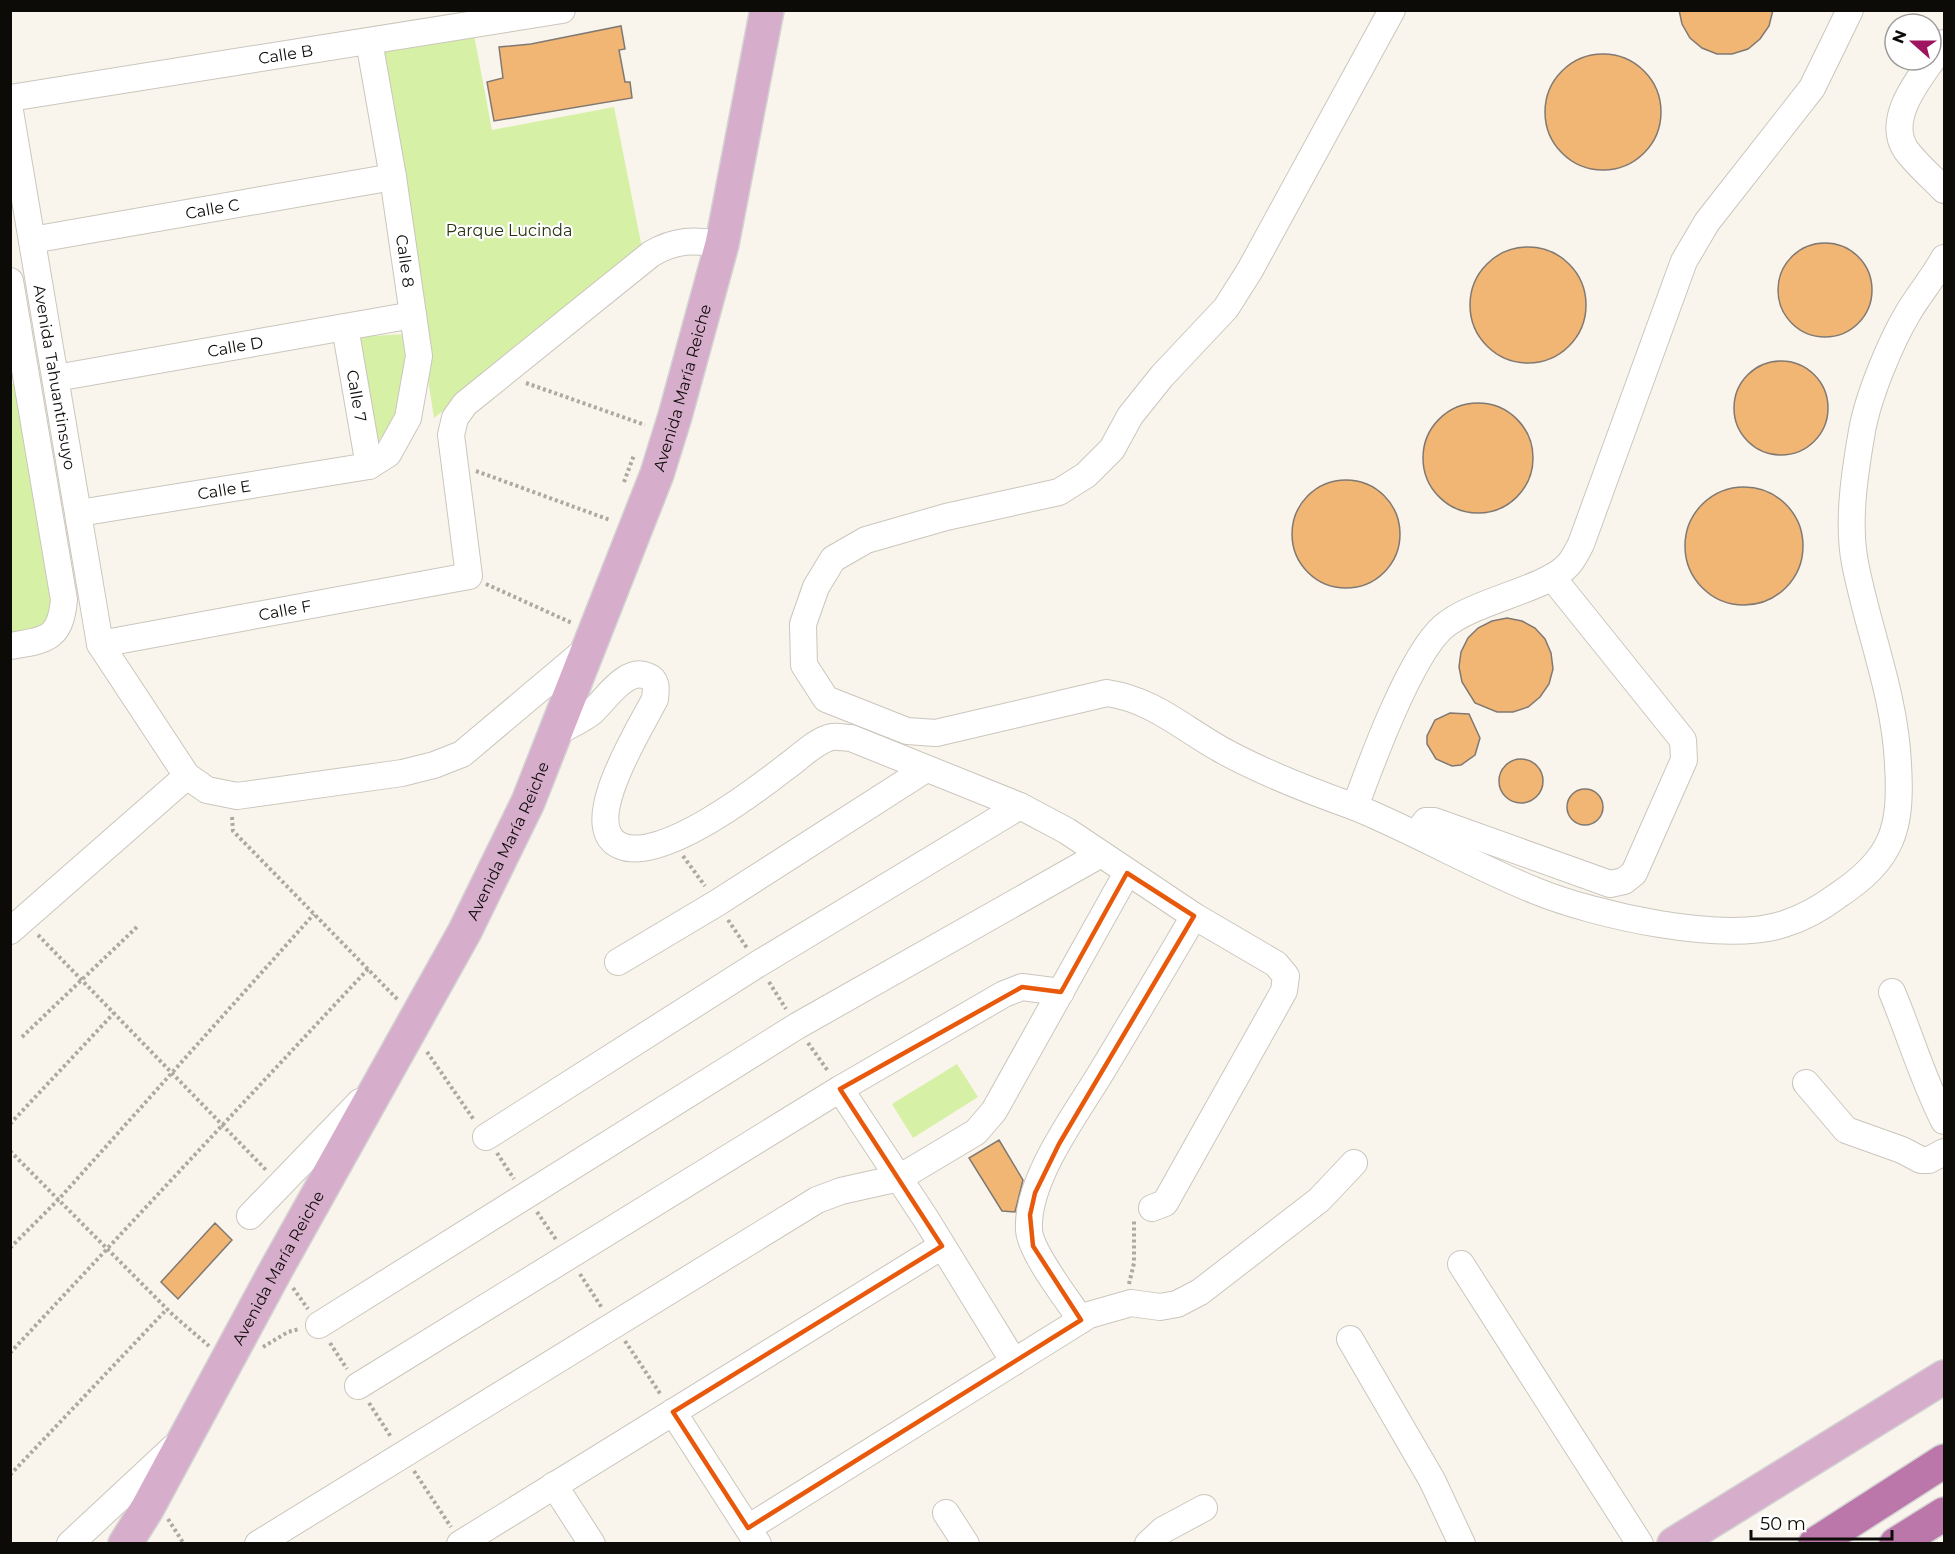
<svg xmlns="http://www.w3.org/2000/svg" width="1955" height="1554" viewBox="0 0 1955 1554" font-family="Montserrat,sans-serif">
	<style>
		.green { fill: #d6f0a5 }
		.building { fill: #f1b574; stroke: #807972; stroke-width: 1.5 }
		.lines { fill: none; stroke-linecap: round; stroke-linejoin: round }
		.minor-casing { stroke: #cbc6bd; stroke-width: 28 }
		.major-casing { stroke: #d3d3d3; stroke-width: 36 }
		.highway-casing { stroke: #d3d3d3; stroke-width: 36 }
		.path { stroke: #ada9a1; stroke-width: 4; stroke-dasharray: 3 3; stroke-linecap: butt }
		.minor { stroke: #fff; stroke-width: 26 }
		.major { stroke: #d7adcc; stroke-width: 33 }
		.highway { stroke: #bc77aa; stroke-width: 33 }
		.marked { fill: none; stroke: #e8590c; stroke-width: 4.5; stroke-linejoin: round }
		.labels { text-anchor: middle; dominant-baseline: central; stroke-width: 4.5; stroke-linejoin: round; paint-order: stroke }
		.street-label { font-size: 16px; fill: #0d0b08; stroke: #fff }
		.park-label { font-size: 16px; fill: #283211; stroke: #fff }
	</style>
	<rect width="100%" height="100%" fill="#faf5ec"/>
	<path class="green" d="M474,35L492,130L614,107L643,253L434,418L377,50Z
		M406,334C414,373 403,412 377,443L356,337Z
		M16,383L57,592L48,627L11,640L10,384Z
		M957,1064L978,1097L913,1138L892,1104Z"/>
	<path class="building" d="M1679,10H1773L1769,26L1760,39L1748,49L1732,54H1717L1702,48L1690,38L1682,24Z
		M621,26L625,49L619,50L625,82H630L632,98L494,121L487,82L503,78L499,47L531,44Z
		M1545 112a58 58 0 1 1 116 0a58 58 0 1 1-116 0Z
		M1778 290a47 47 0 1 1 94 0a47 47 0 1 1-94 0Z
		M1470 305a58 58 0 1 1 116 0a58 58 0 1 1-116 0Z
		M1734 408a47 47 0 1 1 94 0a47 47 0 1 1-94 0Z
		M1423 458a55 55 0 1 1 110 0a55 55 0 1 1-110 0Z
		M1292 534a54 54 0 1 1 108 0a54 54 0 1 1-108 0Z
		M1685 546a59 59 0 1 1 118 0a59 59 0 1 1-118 0Z
		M1507,618L1522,621L1535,628L1545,639L1551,653L1553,669L1549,684L1540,697L1528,707L1513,712H1497L1475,703L1462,682L1459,667L1461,652L1468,638L1478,628L1492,621Z
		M1450,713L1469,714L1480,738L1475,755L1461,765L1452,766L1436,759L1427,744V736L1435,720Z
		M1499 781a22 22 0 1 1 44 0a22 22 0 1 1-44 0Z
		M1567 807a18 18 0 1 1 36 0a18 18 0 1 1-36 0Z
		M999,1140L1023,1180L1015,1212L1002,1211L969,1158Z
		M215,1223L232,1240L178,1299L161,1282Z"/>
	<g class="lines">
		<defs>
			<g id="minor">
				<path d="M1850,10L1812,88L1707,222L1684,261L1581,544C1578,550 1574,558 1569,564C1547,590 1474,600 1443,627C1410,656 1371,763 1355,807C1416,832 1474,866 1536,891C1595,915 1723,944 1784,924C1803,918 1821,908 1837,896C1893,859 1902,829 1898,764C1895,695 1868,630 1855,563C1847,522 1855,471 1862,431C1868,397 1890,343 1908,313C1919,294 1934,277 1944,258"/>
				<path d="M1944,43C1926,71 1883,116 1906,150C1916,164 1932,177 1944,190"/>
				<path id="s1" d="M10,98L562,10"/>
				<path id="s2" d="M10,111L100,644L187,776L207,790L237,796L402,773L434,765L462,754L588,648"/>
				<path id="s3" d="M32,240L393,177"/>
				<path d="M10,281L64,600C60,640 46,640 10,646"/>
				<path id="s4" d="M345,327L369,466"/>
				<path id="s5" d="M56,378L413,315"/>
				<path id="s6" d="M79,513L369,466L388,454L408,418L419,356L393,177L369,41"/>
				<path id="s7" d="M100,644L469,576L451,435L455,418L465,404L651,254C676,239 694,240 722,244"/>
				<path d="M556,733C568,726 582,720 592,712C606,699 626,667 647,676C658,680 656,690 655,699C641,727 576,828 621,846C661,863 754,792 786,767C799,758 816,740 832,737C838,736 845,738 851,738L1020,806L1067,831L1194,916L1276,964L1286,976L1284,991L1165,1203L1152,1208"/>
				<path d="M1355,807C1310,791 1263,773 1220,749C1181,727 1153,700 1107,693L936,733L907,731L826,699L804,665L803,624L816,587L833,559L866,540L946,517L1059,492L1086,475L1112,449L1130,416L1162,376L1226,308L1250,270L1392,10"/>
				<path d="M1416,834L1426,821H1434L1610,884L1624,881L1634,873L1684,760L1683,740L1552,577"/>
				<path d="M10,931L187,776"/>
				<path d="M618,962L717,903L926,769"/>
				<path d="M1892,992C1910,1035 1923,1080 1944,1121"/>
				<path d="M1806,1083L1846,1130L1902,1150L1921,1160H1929L1944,1152"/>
				<path d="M840,1089L926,1219L1014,1362"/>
				<path d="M486,1137L758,964L1020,806"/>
				<path d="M250,1216L360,1102"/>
				<path d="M1461,1264L1640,1544"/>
				<path d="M1081,1320C1068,1300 1030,1252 1029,1230C1026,1178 1080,1109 1105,1066C1135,1016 1165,966 1194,916"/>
				<path d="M319,1325L797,1026L1101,854"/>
				<path d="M1350,1339L1432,1480L1462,1544"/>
				<path d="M358,1386L840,1089L1004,994L1022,987L1061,992"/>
				<path d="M673,1412L758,1544"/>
				<path d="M554,1485L592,1544"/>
				<path d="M946,1513L966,1544"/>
				<path d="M748,1528L1089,1315L1131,1303L1160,1307L1177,1304L1200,1292L1319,1200L1354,1163"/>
				<path d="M70,1544L173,1448"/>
				<path d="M258,1544L817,1200L841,1191L899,1178L976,1132L994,1111L1127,873"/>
				<path d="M460,1544L942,1246"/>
				<path d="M1148,1544L1163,1530L1204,1508"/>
			</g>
			<g id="major">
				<path id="s8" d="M125,1544L147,1509L278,1266L465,931L528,802L657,474L675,416L722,244L767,10"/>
				<path d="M1674,1544L1944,1377"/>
			</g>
			<path id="highway" d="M1815,1544L1944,1461
				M1896,1544L1944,1514"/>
		</defs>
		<use href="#minor" class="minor-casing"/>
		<use href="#major" class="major-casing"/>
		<use href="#highway" class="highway-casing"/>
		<path class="path" d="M526,383L645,425
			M476,471L610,520
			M624,482L634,455
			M486,584L572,623
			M232,817L233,831L398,1000
			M683,856L705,886
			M728,920L747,948
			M38,935L267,1171
			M769,982L786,1009
			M22,1037L139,925
			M808,1043L828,1071
			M427,1052L474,1120
			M10,1124L114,1013
			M10,1151L173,1315L209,1346
			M497,1153L514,1179
			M537,1212L557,1241
			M10,1248L59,1199L314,914
			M580,1274L602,1308
			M1129,1284L1134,1263V1220
			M293,1288L308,1309
			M625,1341L661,1395
			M330,1343L347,1369
			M263,1347L288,1332L299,1329
			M10,1353L368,969
			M369,1403L391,1437
			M414,1471L451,1527
			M10,1475L167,1309
			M168,1519L184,1544"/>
		<use href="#minor" class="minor"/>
		<use href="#major" class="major"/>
		<use href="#highway" class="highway"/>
	</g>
	<path class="marked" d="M1127,873L1194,916L1059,1144L1035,1193L1030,1215L1033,1246L1081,1320L748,1528L673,1412L942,1246L840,1089L1022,987L1061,992Z"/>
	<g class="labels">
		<g class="street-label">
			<text stroke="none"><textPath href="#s1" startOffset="279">Calle B</textPath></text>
			<text stroke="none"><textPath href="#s3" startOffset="183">Calle C</textPath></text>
			<text transform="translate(405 261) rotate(82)">Calle 8</text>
			<text stroke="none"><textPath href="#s5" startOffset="182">Calle D</textPath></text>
			<text stroke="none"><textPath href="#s2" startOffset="270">Avenida Tahuantinsuyo</textPath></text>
			<text stroke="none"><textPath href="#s8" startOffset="1287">Avenida María Reiche</textPath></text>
			<text stroke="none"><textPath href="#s4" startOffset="70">Calle 7</textPath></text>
			<text stroke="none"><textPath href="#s6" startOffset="147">Calle E</textPath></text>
			<text stroke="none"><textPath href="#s7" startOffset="188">Calle F</textPath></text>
			<text stroke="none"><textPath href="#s8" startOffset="801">Avenida María Reiche</textPath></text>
			<text stroke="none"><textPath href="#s8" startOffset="316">Avenida María Reiche</textPath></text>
		</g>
		<g class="park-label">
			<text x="509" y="230">Parque Lucinda</text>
		</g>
	</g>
	<rect width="1955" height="1554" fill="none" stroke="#0d0b08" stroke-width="24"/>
	<g transform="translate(1913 42) rotate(291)"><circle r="28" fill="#ffffff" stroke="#9e9d9c" stroke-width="1.5"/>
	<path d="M0-4.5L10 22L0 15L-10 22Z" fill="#9e1461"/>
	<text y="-9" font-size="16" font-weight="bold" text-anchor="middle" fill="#0d0b08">N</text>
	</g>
	<path d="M1751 1530v9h141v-9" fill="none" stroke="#0d0b08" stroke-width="3"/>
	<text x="1760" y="1530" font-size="18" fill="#0d0b08" stroke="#ffffff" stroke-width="4.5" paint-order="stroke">50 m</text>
</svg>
